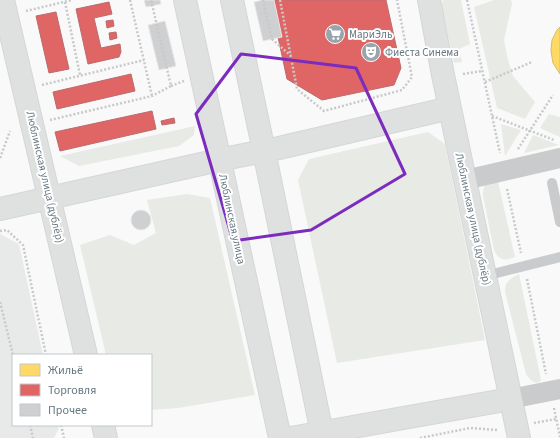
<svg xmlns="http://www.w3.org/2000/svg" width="560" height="438" viewBox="0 0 560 438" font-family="'Source Sans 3',sans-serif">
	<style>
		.built { fill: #e8e9e9 }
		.green { fill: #e8eae6 }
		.homes { fill: #ffd966; stroke: #d1bc6e }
		.shops { fill: #e06666; stroke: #bb6b6e }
		.building { fill: #ced0d1; stroke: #e8e8e8 }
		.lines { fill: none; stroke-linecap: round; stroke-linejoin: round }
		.secondary-casing { stroke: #d5d6d7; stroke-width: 24 }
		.primary-casing { stroke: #d5d6d7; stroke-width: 24 }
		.path { stroke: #c8c9ca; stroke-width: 2.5; stroke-dasharray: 2 2; stroke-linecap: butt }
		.lane { stroke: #cacbcc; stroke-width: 10 }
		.street { stroke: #cacbcc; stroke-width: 20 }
		.secondary { stroke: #dfe0e0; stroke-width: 22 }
		.primary { stroke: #dfe0e0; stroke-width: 22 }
		.marked { fill: none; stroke: #7b2cbf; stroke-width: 3; stroke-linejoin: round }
		.labels { text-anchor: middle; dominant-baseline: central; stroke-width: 4; stroke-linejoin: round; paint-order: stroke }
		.poi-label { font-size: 11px; fill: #667781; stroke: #fff; text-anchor: start }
		.street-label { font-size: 11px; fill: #667781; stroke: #fff }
	</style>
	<rect width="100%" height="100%" fill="#f9f9f9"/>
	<path class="built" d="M0,234L19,244L43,355H13V425H58L59,428L54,438H0Z"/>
	<path class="green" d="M443,0H461L470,44L459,49L462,62L454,63L441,6Z
		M494,0H511L512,4L504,40L508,60L513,76L535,102L525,119L497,108L474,7Z
		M549,114L560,117V137L540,128Z
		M501,124L521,130L505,156Z
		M195,126L194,135L179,146L79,166L60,156Z
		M428,132L445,144L485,340L337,363L298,180L309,159Z
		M533,135L559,145L524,153Z
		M497,177L515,257C505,261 499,261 494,250L483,196C483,183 487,182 497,177Z
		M187,194L210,198L255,395L178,408L151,410V355H106L80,245L110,235L134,245L156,233L147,200Z
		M519,274L541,380C537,387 529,379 526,374L505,292C505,281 510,279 519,274Z"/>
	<path class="homes" d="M560,27V74L553,63L551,51L552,40L557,30Z"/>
	<path class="shops" d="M270,0H386L401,68L394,85L322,100L287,79Z
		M109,2L112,14L94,18L101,48L120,44L121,52L119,57L88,64L76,9Z
		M56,12L69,69L49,73L36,16Z
		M113,20L114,26L107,28L106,21Z
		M116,32L117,38L110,40L109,33Z
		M131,74L135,91L57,109L53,92Z
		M152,111L156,129L60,151L55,132Z
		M174,118L175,123L162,125L161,121Z"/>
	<path class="building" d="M144,0H160L161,4L146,7Z
		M263,0H274L282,37L263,41L254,2Z
		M165,21L176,66L159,70L148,25Z
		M131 220a10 10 0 1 1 20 0a10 10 0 1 1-20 0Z"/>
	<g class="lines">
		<defs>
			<path id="secondary" d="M3,0L86,355
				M429,0L443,75L519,438
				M0,209L219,160L279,148L450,108
				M103,425L106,438
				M291,438L510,399"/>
			<path id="primary" d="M185,0L280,438
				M232,0L264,151L323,438"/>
		</defs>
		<use href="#secondary" class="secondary-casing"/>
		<use href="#primary" class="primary-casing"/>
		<path class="path" d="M130,0L152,96
			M263,0L272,39L291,56
			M280,0L297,89L324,111L402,90L412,77L397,0
			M467,0L500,153
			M65,2L80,75
			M26,11L72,0
			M463,74L482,71
			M485,82L532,62
			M42,85L144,60
			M171,86L184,81
			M492,116L554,140
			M50,120L152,96L171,86L151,0
			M518,149L553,95
			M0,158L10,131
			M507,189L521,253
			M0,231L7,230L23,245L46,355
			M527,279L546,374
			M0,302L13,355
			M554,408L560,437
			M534,423L556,419
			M30,425L33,438
			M61,425L64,438
			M420,438L470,428L497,430"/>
		<path class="lane" d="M552,183L560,222
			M485,276L560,257"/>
		<path class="street" d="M465,180L560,158
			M510,399L560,389"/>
		<use href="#secondary" class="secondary"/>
		<use href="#primary" class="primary"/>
	</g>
	<path class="marked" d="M241,54L356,68L405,174L311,230L233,241L196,114Z"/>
	<defs>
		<symbol id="supermarket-disc" viewBox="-11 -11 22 22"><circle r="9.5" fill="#99a4ab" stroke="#fff"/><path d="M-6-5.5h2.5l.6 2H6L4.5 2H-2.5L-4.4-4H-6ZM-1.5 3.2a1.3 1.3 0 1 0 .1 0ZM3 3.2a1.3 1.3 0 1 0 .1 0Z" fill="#fff"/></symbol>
		<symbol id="theatre-disc" viewBox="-11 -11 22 22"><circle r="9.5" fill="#99a4ab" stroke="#fff"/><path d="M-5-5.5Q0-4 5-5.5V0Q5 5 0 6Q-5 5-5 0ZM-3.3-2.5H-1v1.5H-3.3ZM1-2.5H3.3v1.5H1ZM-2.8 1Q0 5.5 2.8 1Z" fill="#fff"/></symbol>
	</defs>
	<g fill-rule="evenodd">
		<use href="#supermarket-disc" x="324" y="23" width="22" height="22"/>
		<use href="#theatre-disc" x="360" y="41" width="22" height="22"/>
	</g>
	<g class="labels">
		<g class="poi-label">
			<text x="349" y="34">МариЭль</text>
			<text x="385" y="52">Фиеста Синема</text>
		</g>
		<g class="street-label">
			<text transform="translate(45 177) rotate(77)">Люблинская улица (дублёр)</text>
			<text transform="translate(232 219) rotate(78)">Люблинская улица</text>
			<text transform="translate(473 219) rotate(78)">Люблинская улица (дублёр)</text>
		</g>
	</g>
	<rect x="12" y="354" width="140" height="72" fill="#ffffff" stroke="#c2c9cd"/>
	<rect x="20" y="364" width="20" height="12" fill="#ffd966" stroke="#c2c9cd"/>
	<text x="48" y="374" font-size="12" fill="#667781">Жильё</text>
	<rect x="20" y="384" width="20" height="12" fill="#e06666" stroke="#c2c9cd"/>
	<text x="48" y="394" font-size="12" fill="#667781">Торговля</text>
	<rect x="20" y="404" width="20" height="12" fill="#ced0d1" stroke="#c2c9cd"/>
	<text x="48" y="414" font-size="12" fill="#667781">Прочее</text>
</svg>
